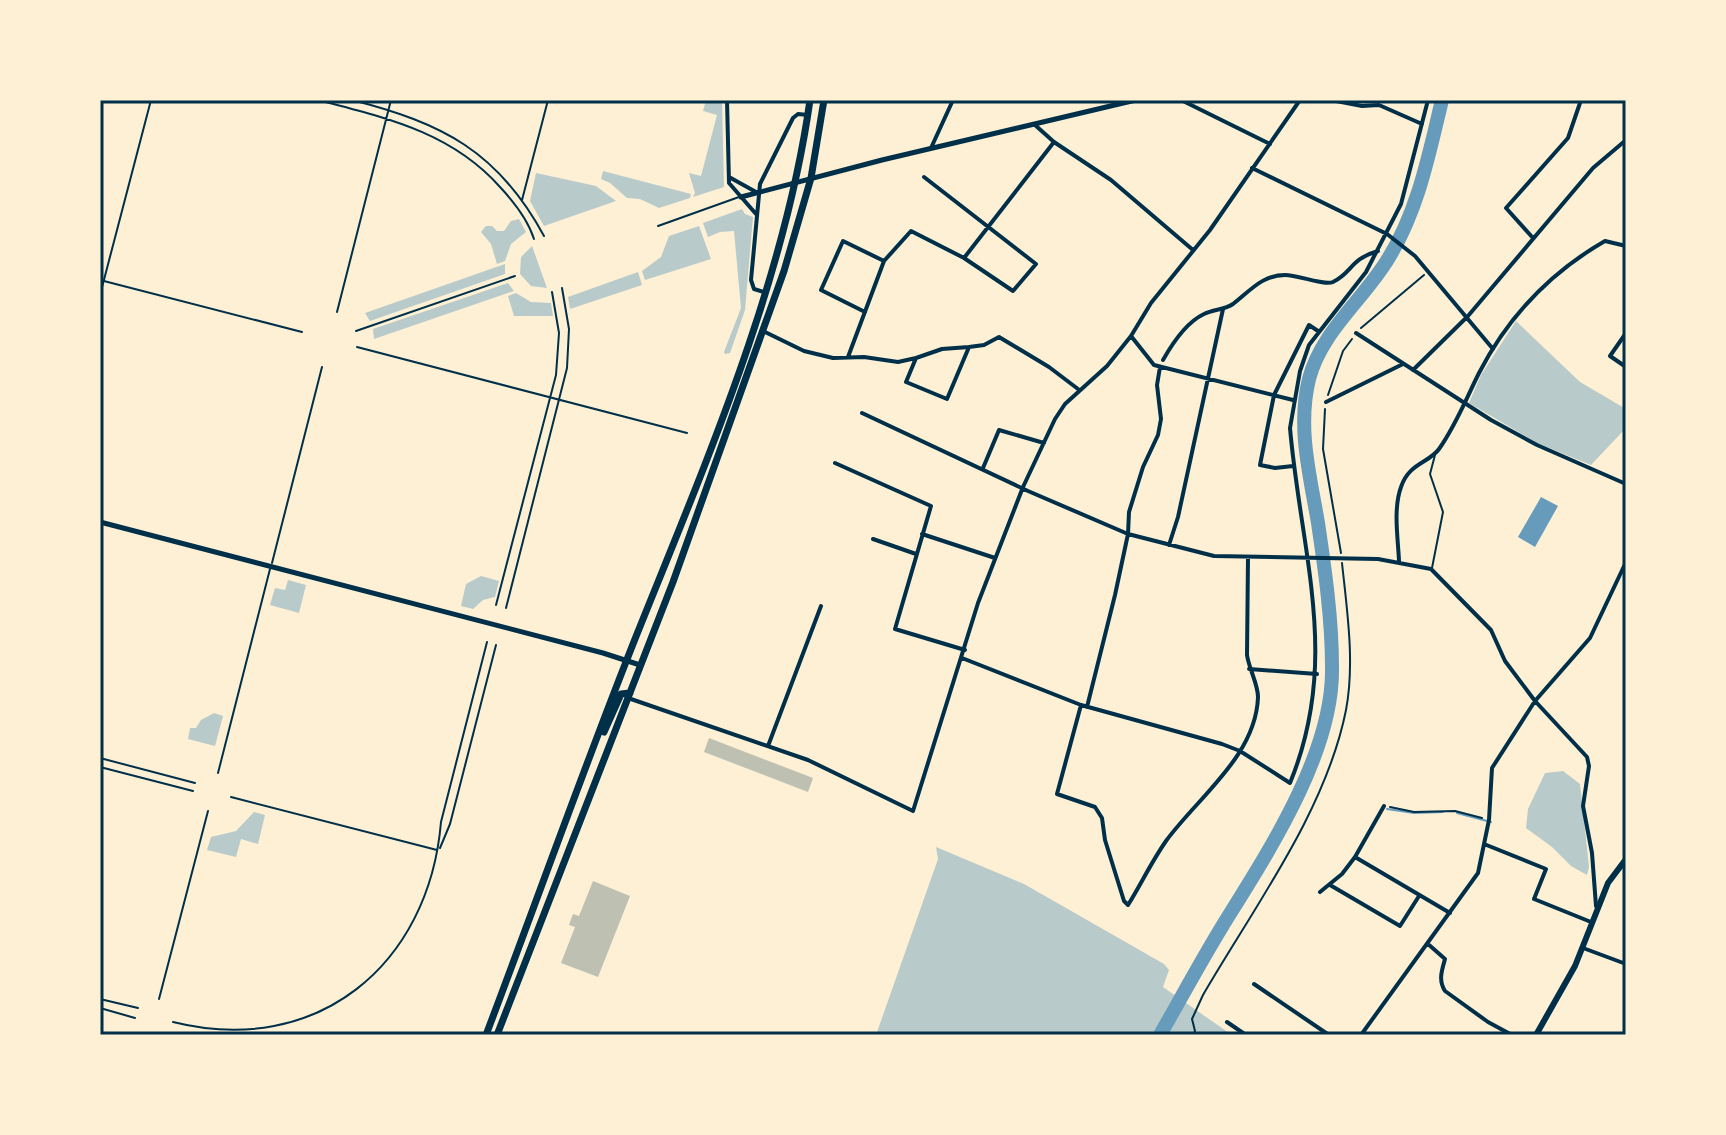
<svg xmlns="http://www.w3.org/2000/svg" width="1726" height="1135" viewBox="0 0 1726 1135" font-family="'Fira Sans',sans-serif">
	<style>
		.green { fill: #b9caca }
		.water { fill: #669bbc }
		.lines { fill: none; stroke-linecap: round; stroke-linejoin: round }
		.stream { stroke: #669bbc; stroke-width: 2 }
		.river { stroke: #669bbc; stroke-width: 14 }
		.building { fill: #bec0b2 }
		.path { stroke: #003049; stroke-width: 2 }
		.service { stroke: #003049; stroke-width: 2 }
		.minor { stroke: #003049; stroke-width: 4 }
		.tertiary { stroke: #003049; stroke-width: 5 }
		.secondary { stroke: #003049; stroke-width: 6 }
		.primary { stroke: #003049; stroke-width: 7 }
		.neatline { fill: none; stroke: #003049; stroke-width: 3 }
	</style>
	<rect width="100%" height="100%" fill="#fdf0d5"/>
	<path class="green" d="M706,100H722L724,187L693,197L695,193L689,173L701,176L717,115L703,111Z
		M603,171L691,194L690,198L659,208L640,199L627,198L610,183L601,179Z
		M536,173L596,186L616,201L544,226L530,201Z
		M742,209L745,214L753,217L745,310L730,353L725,354L724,352L741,308L734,231L720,232L708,237L703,223Z
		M519,219L526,232L511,244L505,261L497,264L491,244L481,232L486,226H492L497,231H504L511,221Z
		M699,226L711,259L645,280L642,271L661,257L669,236Z
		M532,246L547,288L531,286L520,274L521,257Z
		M505,264V274L370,321L365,313Z
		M638,272L642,285L570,309L568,297Z
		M508,283L514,291L374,339L373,329Z
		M516,293L531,302L551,303L553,316H514L508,296Z
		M1516,321L1580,382L1626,409L1625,429L1591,465L1537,443L1469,403L1481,375Z
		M481,576L499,581L495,597L483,600L473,609L461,606L466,584Z
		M288,580L306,585L299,613L270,605L275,588L285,590Z
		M214,713L223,716L215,746L188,739L190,728H196L201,720Z
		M1563,771L1580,784L1589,867L1587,875L1571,866L1552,847L1526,828L1528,809L1545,773Z
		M254,812L265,815L258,844L241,839L236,857L207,850L211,837L236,831Z
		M936,847L1024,884L1164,964L1169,970L1163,987L1232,1035H876L938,859Z"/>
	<path class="water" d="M1541,497L1558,506L1535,547L1518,537Z"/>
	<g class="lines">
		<path class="stream" d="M1387,809L1414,813L1443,812
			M1457,813L1491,822"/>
		<path class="river" d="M1160,1035C1181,998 1201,961 1223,925C1267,854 1334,753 1332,667C1332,619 1325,570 1318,523C1310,475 1297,428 1309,379C1321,332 1363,300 1388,259C1418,211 1429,154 1442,100"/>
	</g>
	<path class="building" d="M709,738L813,778L808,792L704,752Z
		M593,881L630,896L598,977L561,963L575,927L569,925L573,914L579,916Z"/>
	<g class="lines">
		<path class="path" d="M1361,328L1424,275
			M1328,395L1343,351L1352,339
			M1325,409L1323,449L1341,553
			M1390,807L1414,812L1455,811L1482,818
			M1193,1035L1195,1031L1192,1019L1203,995C1254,907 1326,811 1346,710C1355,663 1347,610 1342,563"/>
		<path class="service" d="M318,100C386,118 451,132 500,187C514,202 528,220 534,239
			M352,100C442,123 498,151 544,236
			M522,200L548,100
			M658,226L739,197
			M100,280L302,332
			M100,295L151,100
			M337,312L391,100
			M356,331L515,276
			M357,347L687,433
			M272,563L322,367
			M1432,568L1443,512L1430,474L1435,455
			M496,605L556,375L559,333L552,292
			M506,608L567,368L569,329L562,288
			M100,758L195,783
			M100,767L193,791
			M218,773L270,569
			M231,797L437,850
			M440,848L450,824L496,645
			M100,999L138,1008
			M159,999L208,811
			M100,1008L135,1018
			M173,1022C317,1058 429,965 441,822L487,642"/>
		<path class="minor" d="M727,100L729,183L756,214
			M1181,100L1270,144
			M1331,100L1362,106L1379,105L1422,124
			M1035,125L1054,142L1111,180L1193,250
			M931,148L953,100
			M1252,168L1387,234L1415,256L1493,349
			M729,177L756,192
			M924,177L1036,264L1013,291L964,258
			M1533,238L1506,208L1568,138L1581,100
			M764,292L754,289L751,280L760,184L793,118L798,114L808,115
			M865,312L821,290L843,241L884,261
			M763,331L804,351L833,358L864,357L898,362L916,358
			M1356,333L1491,420L1537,445L1626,484
			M1626,333L1610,356L1626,367
			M1131,336L1154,365L1293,400
			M969,347L942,349L916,358L906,382L947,399L969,347L984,345L999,337L1049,367L1078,389
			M848,357L884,261L911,231L964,258L1054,142
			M1163,360C1172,344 1187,322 1204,314C1214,309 1224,310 1233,304C1250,291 1262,275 1285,275C1298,275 1325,286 1333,282C1352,273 1350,259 1378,251
			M1413,370L1468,316L1593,168L1626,140
			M1326,402L1403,364
			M862,413L1028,491L1128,534L1214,556L1378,559L1431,569L1491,630L1505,661L1535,701L1587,757L1589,766L1583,806L1592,853L1596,906
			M835,463L931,506L895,629L965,650
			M1293,466L1275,468L1260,465L1274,395L1309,325L1318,331
			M983,468L999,430L1044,443
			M922,534L995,558
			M873,539L916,554
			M1169,545L1178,517L1223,309
			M1399,561C1398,538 1393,509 1401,487C1409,463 1429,463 1439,449C1456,425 1466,399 1479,373C1508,317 1551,272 1605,241L1626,246
			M962,658L1081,705L1222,744L1240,751L1290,783C1341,659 1301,555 1290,428L1300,371L1309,345L1366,272L1401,204L1428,100
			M1249,669L1317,674
			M628,698L808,760L913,811L978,603L1023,487L1055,419L1065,404L1107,366L1131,336L1151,303L1210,230L1300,100
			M1081,705L1057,794L1095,807L1102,818L1105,840L1124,901L1128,905C1141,884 1152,861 1166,841C1198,797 1256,756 1258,697C1258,684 1249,669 1247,655L1248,558
			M1087,707L1115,595L1128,534L1129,512L1143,467L1158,435L1161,419L1157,385L1160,367
			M768,746L821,606
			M1384,806L1355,857L1450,913
			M1484,844L1546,869L1534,899L1591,922
			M1330,885L1400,926L1419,896
			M1320,892L1342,874L1355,857
			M1428,944L1445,959C1442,970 1438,980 1445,991L1488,1022L1512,1035
			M1583,948L1626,964
			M1254,984L1329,1035
			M1227,1022L1246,1035
			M1361,1035L1478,873L1489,820L1492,768L1535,701L1590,638L1626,562"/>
		<path class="tertiary" d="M741,197L882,160L1136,100
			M100,522L603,653L640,665"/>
		<path class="secondary" d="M1536,1035L1575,966L1608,883L1626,859"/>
		<path class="primary" d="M604,732L621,694L630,693
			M486,1035C536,903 583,770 635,639C704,467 784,284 810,100
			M497,1035L673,582L784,271L811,178L824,100"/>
	</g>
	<rect width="1726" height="1135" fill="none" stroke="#fdf0d5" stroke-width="204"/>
	<rect x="102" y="102" width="1522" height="931" class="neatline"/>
</svg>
